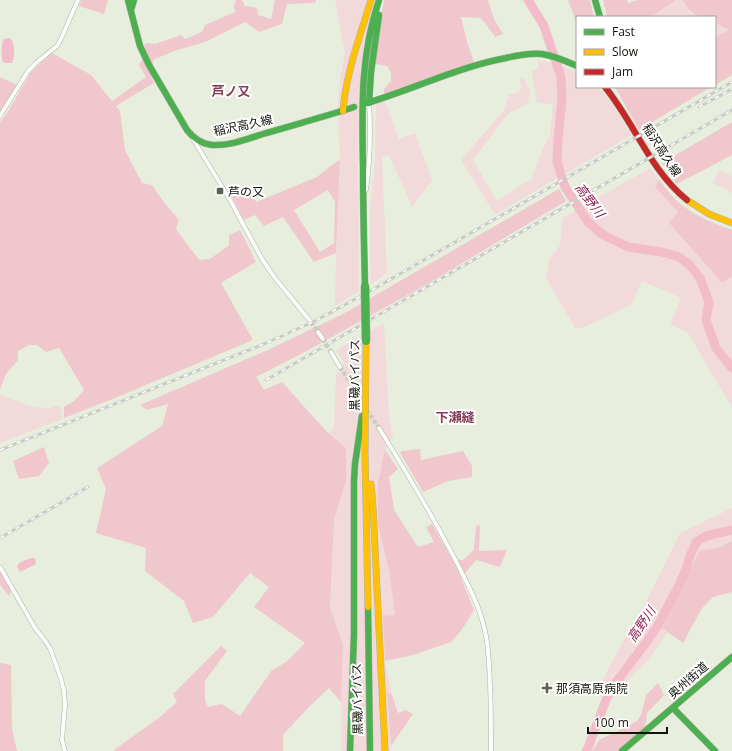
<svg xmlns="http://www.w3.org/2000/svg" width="732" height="751" viewBox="0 0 732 751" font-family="'Open Sans','Noto Sans JP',sans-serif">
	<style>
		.green { fill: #f2dadb }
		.forest { fill: #efc7cd; fill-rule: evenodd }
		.water { fill: #f2bdc9 }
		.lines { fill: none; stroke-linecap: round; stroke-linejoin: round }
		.river { stroke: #f2bdc9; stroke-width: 9 }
		.street-tunnel { stroke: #c8cdbe; stroke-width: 4; stroke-dasharray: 4 2; stroke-linecap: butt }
		.street-casing { stroke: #adb1a5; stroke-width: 5 }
		.fast-casing { stroke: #adb1a5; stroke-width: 7 }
		.slow-casing { stroke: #adb1a5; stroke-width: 7 }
		.jam-casing { stroke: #adb1a5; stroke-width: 7 }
		.street { stroke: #fcfcfa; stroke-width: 4 }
		.fast { stroke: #4caf50; stroke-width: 6 }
		.slow { stroke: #ffc107; stroke-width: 6 }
		.jam { stroke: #c62828; stroke-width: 6 }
		.rail-casing { stroke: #c9cbc7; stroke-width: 3 }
		.rail { stroke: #fff; stroke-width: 1.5; stroke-dasharray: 4.5; stroke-linecap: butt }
		.fast-bridge-casing { stroke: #adb1a5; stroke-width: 9; stroke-linecap: butt }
		.fast-bridge { stroke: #4caf50; stroke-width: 8 }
		.poi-dot { fill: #5c6054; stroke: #fff; stroke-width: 1.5 }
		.labels { text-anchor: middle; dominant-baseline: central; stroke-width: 4; stroke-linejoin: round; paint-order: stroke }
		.street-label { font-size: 12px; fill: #10130a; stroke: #fff }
		.poi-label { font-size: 12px; fill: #10130a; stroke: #fff; text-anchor: start }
		.neighbourhood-label { font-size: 13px; font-weight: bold; fill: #833d56; stroke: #fff }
		.water-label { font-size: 13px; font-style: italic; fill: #902151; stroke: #fff }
	</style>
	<rect width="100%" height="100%" fill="#e8eede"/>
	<path class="green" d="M335,0H374L358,142L359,291L335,306L336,253L340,160L338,107L340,79L345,53Z
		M676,0H682L691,13L701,17H651Z
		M715,23L730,30L715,37Z
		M537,60C551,62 564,66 577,72V87H598L611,102L632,135L496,214L494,213L461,160L504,110L509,94L518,93L522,87L519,80L523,78L531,91L527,104L509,113L473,160L497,201L532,178L541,153L550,134L553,104L537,103L533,83L532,70L539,68Z
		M385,101L399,139L415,133L432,180L412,207L389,155L382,158L387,273L370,285V207L375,160L376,104Z
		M650,168L659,180L655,187L678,212L669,223L722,283L732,276V408L688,333L670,324L681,298L642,281L631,305L582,328H575L546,278L549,260L560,245L562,218Z
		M719,170L732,176V193L713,183Z
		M384,323L389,415L393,437L385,450L389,570L395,615L383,617L385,661L392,695L387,694L391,751H341V702L343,645L330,608L334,520L346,481V448L328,433L334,428L336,374L344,363L336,350Z
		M0,395L33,407L50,408L60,405L62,419L0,443Z
		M732,508V540L721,547L699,551L662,628L668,632L648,660L628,680L618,693L596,694L602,681L622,643L646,602L680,533Z"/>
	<path class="forest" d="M82,0H108L104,14L79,6Z
		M236,0H242L245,6L257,8L258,15L271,19L275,0H316L315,3L287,4L282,24L259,32L245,22L205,42L174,51L153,60L152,79L154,83L116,106L120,111L125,150L142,183L152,185L163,201L179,220L176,229L199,260L210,259L229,245V235L240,230L256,262L221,283L253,340L115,398L64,418V407L74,401L84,390L59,348L46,352L37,345H29L18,351V360L6,374L0,389V122L6,115L31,72L52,53L91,75L112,101L146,77L139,65L146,52L144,45L147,43L155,44L181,35L185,39L202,32L205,25L235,12L234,5Z
		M384,0H488L494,19L503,34L495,37L486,24L480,18L461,17L468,45L474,62L414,85L384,95V89L391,81V73L387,66L375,64L378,37Z
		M568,0H590L594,17H577V24Z
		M603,0H627L628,3L637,0H676L651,17H607Z
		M682,0H732V75L715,85V37L729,30L715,23V17C695,17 694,17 682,0Z
		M0,77L17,85L0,111Z
		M615,87H711L639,130Z
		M732,122V155L677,184L662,163Z
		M340,160L336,253L314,262L283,217L264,226L255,215L244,220L231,195L248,187L256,202L317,177L337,161ZM328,190L335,202L334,243L320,252L294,210Z
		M659,180C665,187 670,194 676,200C691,214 712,223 732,230V276L722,283L669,223L678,212L655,187Z
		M559,189L566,201L429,283L303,353L256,377L264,390L282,382L328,433L346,448V481L334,520L330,608L343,645L341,702L329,688L308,708L283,735V751H114V750L160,717L177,702L173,694L221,646L227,651L205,681V701L208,707L222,704L240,716L272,670L286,662L305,643L254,607L269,587L250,573L213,617L193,623L184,601L145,571L146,548L96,533L106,489L97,468L162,426L168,404L147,410L140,405L270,349L343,314Z
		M44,447L49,463L39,476L19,479L13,461Z
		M420,449L421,460L463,451L472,466V477L448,481L423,492L400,453L402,451Z
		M385,450L398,469L389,477L394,510L418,547L434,542L426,527L432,524L452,559L463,560L474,550L476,526L480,525L479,551L507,550L500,567L476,560L461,578L474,610L461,631L451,642L413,655L385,661L383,616L395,615L389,570L378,524V482Z
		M732,540V592L713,597L702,608L683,643L662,628L699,551L721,547Z
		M0,572L11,591L9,596L0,585Z
		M0,663L11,665L12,729L17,751H0Z
		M658,683L664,695L647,713L645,728L619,751H592L599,740L624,728L637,721L641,715L646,695Z
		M387,693L392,695L398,713L406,710L413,714L391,746Z"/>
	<path class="water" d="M9,38L11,39C15,44 15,57 12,63H7L3,62C1,56 1,44 4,39Z
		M31,558H35L36,564L20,572L17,566C20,561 26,560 31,558Z"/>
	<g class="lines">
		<path class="river" d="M528,0L544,26L561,77L562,99L558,139L557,162L565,187L588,222L603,235L628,247L662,252L679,257L689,264L700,278L709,302L706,320L716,348L732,368
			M586,751L588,748L606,700L613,686L645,644L657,627L680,583L686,569L690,556L696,542L706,536L732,530"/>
		<path class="street-tunnel" d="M311,322L318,332
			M323,339L331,352
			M340,367L364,404
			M367,410L379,428"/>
		<defs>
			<path id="street" d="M0,116L28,71L36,63L57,46L61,39L78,0
				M193,139L230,200L262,259L275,278L311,322
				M366,190C370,161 371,132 369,103
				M318,332L323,339
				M331,352L340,367
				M379,428C407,473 434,518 458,565C468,585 479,605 484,627C489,645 489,665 490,684C491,706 491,729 491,751
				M0,567L35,628L46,642L50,648L61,679L64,691L65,705L62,740L65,751"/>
			<path id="fast" d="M128,0L140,46L149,65L187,130C194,139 201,144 212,145C230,146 247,139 263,134C293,125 324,117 354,107
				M595,0L600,17
				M131,10L134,0
				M367,103C414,89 458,67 506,58C518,55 531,53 542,54C555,56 566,61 577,66
				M369,103L371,72L379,15
				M365,286C364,246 363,206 363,167C362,109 360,56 379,0
				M368,607L370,751
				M673,708L715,751
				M350,751L354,633V481L355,464L362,416
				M622,751L732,657"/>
			<path id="slow" d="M343,111C346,73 360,36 371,0
				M687,200L709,214L732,223
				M366,341L365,454L368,607
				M371,484L373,507L385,751"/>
			<path id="jam" d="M605,87C635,124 650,170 687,200"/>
		</defs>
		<use href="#street" class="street-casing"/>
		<use href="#fast" class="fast-casing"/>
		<use href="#slow" class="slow-casing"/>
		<use href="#jam" class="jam-casing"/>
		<use href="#street" class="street"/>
		<use href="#fast" class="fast"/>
		<use href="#slow" class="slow"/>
		<use href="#jam" class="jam"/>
		<defs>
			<path id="rail" d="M699,107L732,89
				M266,380L732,110
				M0,450L264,344L315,321L372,290L732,82
				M0,538L88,487"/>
		</defs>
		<use href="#rail" class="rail-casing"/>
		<use href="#rail" class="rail"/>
		<defs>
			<path id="fast-bridge" d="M365,286L366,341"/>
		</defs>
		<use href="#fast-bridge" class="fast-bridge-casing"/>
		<use href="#fast-bridge" class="fast-bridge"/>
	</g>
	<g class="poi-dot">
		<rect x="216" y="187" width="8" height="8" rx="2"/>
		<path d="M545 682h4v4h4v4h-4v4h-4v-4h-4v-4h4z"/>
	</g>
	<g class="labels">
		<g class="street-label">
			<text transform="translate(243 125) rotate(-12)">稲沢高久線</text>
			<text transform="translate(662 150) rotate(57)">稲沢高久線</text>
			<text transform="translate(354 375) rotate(-90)">黒磯バイパス</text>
			<text transform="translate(688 680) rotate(-41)">奥州街道</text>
			<text transform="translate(357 699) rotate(-91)">黒磯バイパス</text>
		</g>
		<g class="poi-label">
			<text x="228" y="191">芦の又</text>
			<text x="556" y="688">那須高原病院</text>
		</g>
		<g class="neighbourhood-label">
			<text x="231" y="91">芦ノ又</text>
			<text x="455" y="417">下瀬縫</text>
		</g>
		<g class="water-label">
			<text transform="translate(590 200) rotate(53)">高野川</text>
			<text transform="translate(641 624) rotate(-56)">高野川</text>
		</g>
	</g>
	<rect x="576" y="16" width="140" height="72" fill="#ffffff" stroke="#9fa19d"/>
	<rect x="584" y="29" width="20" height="6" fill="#4caf50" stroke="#9fa19d"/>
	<text x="612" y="36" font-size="12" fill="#10130a">Fast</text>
	<rect x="584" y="49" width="20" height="6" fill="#ffc107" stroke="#9fa19d"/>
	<text x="612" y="56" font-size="12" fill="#10130a">Slow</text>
	<rect x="584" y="69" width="20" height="6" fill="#c62828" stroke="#9fa19d"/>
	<text x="612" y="76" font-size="12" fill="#10130a">Jam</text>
	<path d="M588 727v6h79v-6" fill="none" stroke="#10130a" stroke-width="2"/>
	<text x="594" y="727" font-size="12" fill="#10130a" stroke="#ffffff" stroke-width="3" paint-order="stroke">100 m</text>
</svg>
